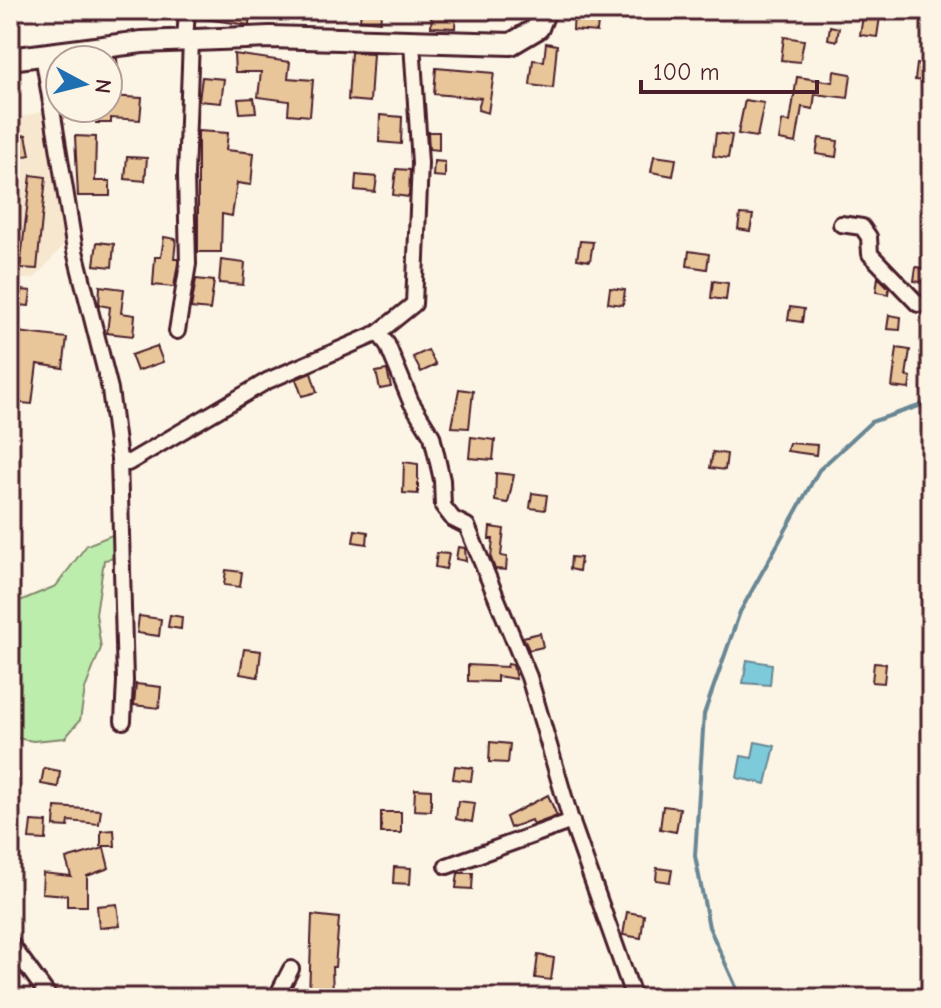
<svg xmlns="http://www.w3.org/2000/svg" width="941" height="1008" viewBox="0 0 941 1008" font-family="'Comic Neue',sans-serif">
	<style>
		.built { fill: #f6e7ce }
		.green { fill: #bcedad; stroke: #83866c; stroke-width: 2 }
		.water { fill: #7ccada; stroke: #688694; stroke-width: 2 }
		.lines { fill: none; stroke-linecap: round; stroke-linejoin: round }
		.stream { stroke: #688694; stroke-width: 4 }
		.building { fill: #e9c59a; stroke: #4a1f2b; stroke-width: 2 }
		.street-casing { stroke: #4a1f2b; stroke-width: 20 }
		.secondary-casing { stroke: #4a1f2b; stroke-width: 26 }
		.street { stroke: #fcf5e5; stroke-width: 14 }
		.secondary { stroke: #fcf5e5; stroke-width: 20 }
	</style>
	<rect width="100%" height="100%" fill="#fcf5e5"/>
	<filter id="ink" filterUnits="userSpaceOnUse"><feTurbulence type="fractalNoise" baseFrequency=".0125" numOctaves="2"/><feDisplacementMap in="SourceGraphic" scale="16" xChannelSelector="R" yChannelSelector="G"/><feConvolveMatrix kernelMatrix="1 2 1 2 8 2 1 2 1" color-interpolation-filters="sRGB"/></filter>
	<g filter="url(#ink)">
		<path class="built" d="M47,110L67,241L35,278L10,281V120Z"/>
		<path class="green" d="M112,535L117,537L115,558L104,560L96,614L101,648L85,689L80,720L65,738L33,741L10,737V605L56,586L87,545Z"/>
		<path class="water" d="M747,660L772,664L770,685L743,683Z
			M755,742L775,746L766,784L737,778L741,756L752,758Z"/>
		<g class="lines">
			<path class="stream" d="M741,998L709,927L695,856L704,714L740,612L819,470L871,422L931,402"/>
		</g>
		<path class="building" d="M197,10H250L249,25L197,18Z
			M272,10H302L301,20L272,16Z
			M361,10H382L380,22L360,20Z
			M432,10H456L455,28L431,27Z
			M574,10L599,12L597,32L573,30Z
			M864,10H881L877,37L860,35Z
			M830,26L839,28L837,41L828,39Z
			M784,37L804,40L800,62L781,60Z
			M546,43L557,45L553,88L530,85L533,60L544,61Z
			M351,52L373,53L370,102L348,100Z
			M234,54L290,62L288,78L313,80L310,116L288,114L289,101L258,97L261,72H235Z
			M117,58L118,73H108V59Z
			M917,64L928,66L926,81L915,80Z
			M436,68L494,73L488,113L478,110L481,98L434,94Z
			M834,71L851,74L848,98L815,94L813,109L802,107L796,143L779,140L782,121L790,122L797,77L833,82Z
			M202,77L224,79L221,103L199,101Z
			M108,96L142,98L140,120L111,118V123H96L97,108H108Z
			M254,98L256,112L240,113L238,99Z
			M745,100L764,103L757,137L738,134Z
			M380,115L402,117L401,144L379,142Z
			M198,131L228,133L226,150L254,153L251,185L237,183L232,216L222,214L221,252H198Z
			M428,132H439V150L429,149Z
			M716,133L732,135L728,158L713,156Z
			M26,135L30,155L10,159V138Z
			M75,136L96,137L95,181H110V196H78Z
			M819,138L838,141L836,157L816,154Z
			M654,156L676,159L673,176L651,172Z
			M127,157L147,158L145,181L125,179Z
			M434,161L445,162V177L433,176Z
			M396,169L410,170L409,197L393,195Z
			M31,175L46,177L37,269L20,268Z
			M356,175L377,177L375,192L355,190Z
			M740,214L753,215L750,231L738,229Z
			M164,237L176,239L174,259H178V263L174,287L153,285L155,257H161Z
			M580,241L593,242L590,261L577,259Z
			M97,242L114,244L112,267L94,265Z
			M689,251L709,254L707,269L687,266Z
			M221,260L245,263L243,285L219,283Z
			M916,267L929,269L927,283L914,281Z
			M878,277L889,288L888,294L876,292Z
			M196,279L214,281L210,310L191,308Z
			M713,281L728,283L726,300L711,298Z
			M100,286L124,289L121,313L135,315L133,336L107,333L110,307L99,305Z
			M610,288L625,290L623,305L608,303Z
			M21,290L31,291L29,306L19,305Z
			M790,307L804,309L802,322L788,320Z
			M889,315L901,317L900,330L887,329Z
			M18,332L67,338L63,368L37,364L32,404L10,402Z
			M157,346L163,362L137,371L131,355Z
			M897,348L910,350L906,376L911,377L909,389L892,387Z
			M428,350L436,365L421,372L413,357Z
			M387,370L391,387L380,389L376,372Z
			M311,373L317,392L302,396L296,379Z
			M459,389L473,391L469,428L452,427Z
			M471,437L495,440L493,460L469,458Z
			M789,443L817,445L816,455L787,451Z
			M713,452L727,454L725,470L710,468Z
			M404,462L418,464V494L403,493Z
			M496,473L514,475L508,503L495,501Z
			M532,493L547,495L545,510L530,508Z
			M490,527L504,529L501,556L507,557L506,570L495,569L491,558L493,539H489Z
			M355,530L368,532L367,544L353,542Z
			M458,547L465,548L466,561L456,559Z
			M437,553L449,554L446,569L435,567Z
			M571,557L581,558L579,571L570,569Z
			M226,570L242,572L240,587L224,585Z
			M170,615L182,617L181,629L168,627Z
			M139,616L161,619L159,636L137,633Z
			M540,633L543,647L529,650L523,637Z
			M244,649L261,651L258,677L240,674Z
			M874,663L886,664L884,683L872,682Z
			M508,664L513,665L516,679L497,676V682L468,681V665L507,667Z
			M136,684L161,687L159,708L134,705Z
			M490,742L510,744L508,763L489,762Z
			M10,764H17L19,813L10,812Z
			M455,766L473,768L471,781L453,779Z
			M44,768L60,771L58,787L41,784Z
			M415,789L431,790V811L414,810Z
			M548,795L557,816L533,825L531,820L510,828L506,817Z
			M458,801L475,803L472,822L456,819Z
			M663,806L680,808L676,832L660,829Z
			M55,807L101,810L99,824L69,821L68,827L54,826Z
			M381,812H401V833H381Z
			M31,821L47,822L46,840L29,839Z
			M114,830L115,846H101V831Z
			M104,848L109,868L87,876V906H67V895L42,893L43,873L71,876L66,859Z
			M394,867L411,868L410,884L393,883Z
			M657,868L672,870L670,882L656,880Z
			M458,873H473L472,889L456,888Z
			M117,904L120,926L99,928L97,906Z
			M627,912L644,915L641,938L623,935Z
			M312,915L339,918L335,967H332L333,994L309,995Z
			M538,955L554,958L551,980L535,978Z"/>
		<g class="lines">
			<defs>
				<path id="street" d="M185,41L187,10
					M412,43L420,163L414,304L378,333L387,344L411,402L432,436L442,480L443,506L453,519L467,526L529,677L570,817L634,998
					M43,54L75,251L110,389L119,459L128,463L267,381L378,333
					M841,224L862,227L869,237L870,254L918,304H931
					M177,331L188,264L186,175L191,40
					M119,459L125,681L123,721
					M447,866L572,821
					M10,943L50,998
					M276,998L291,969"/>
				<path id="secondary" d="M10,59L142,42L270,37L511,44L538,28L545,10"/>
			</defs>
			<use href="#street" class="street-casing"/>
			<use href="#secondary" class="secondary-casing"/>
			<use href="#street" class="street"/>
			<use href="#secondary" class="secondary"/>
		</g>
	</g>
	<rect width="941" height="1008" fill="none" stroke="#fcf5e5" stroke-width="40"/>
	<rect x="20" y="20" width="901" height="968" fill="none" stroke="#4a1f2b" stroke-width="3" filter="url(#ink)"/>
	<g transform="translate(84 84) rotate(97)"><circle r="38" fill="#fcf5e5" stroke="#b59f9b" stroke-width="2"/>
	<path d="M0-6L14 30L0 20L-14 30Z" fill="#1f6fb2"/>
	<text y="-12" font-size="22" font-weight="bold" text-anchor="middle" fill="#4a1f2b">N</text>
	</g>
	<path d="M641 80v12h176v-12" fill="none" stroke="#4a1f2b" stroke-width="4"/>
	<text x="653" y="80" font-size="24" fill="#4a1f2b" stroke="#fcf5e5" stroke-width="6" paint-order="stroke">100 m</text>
</svg>
